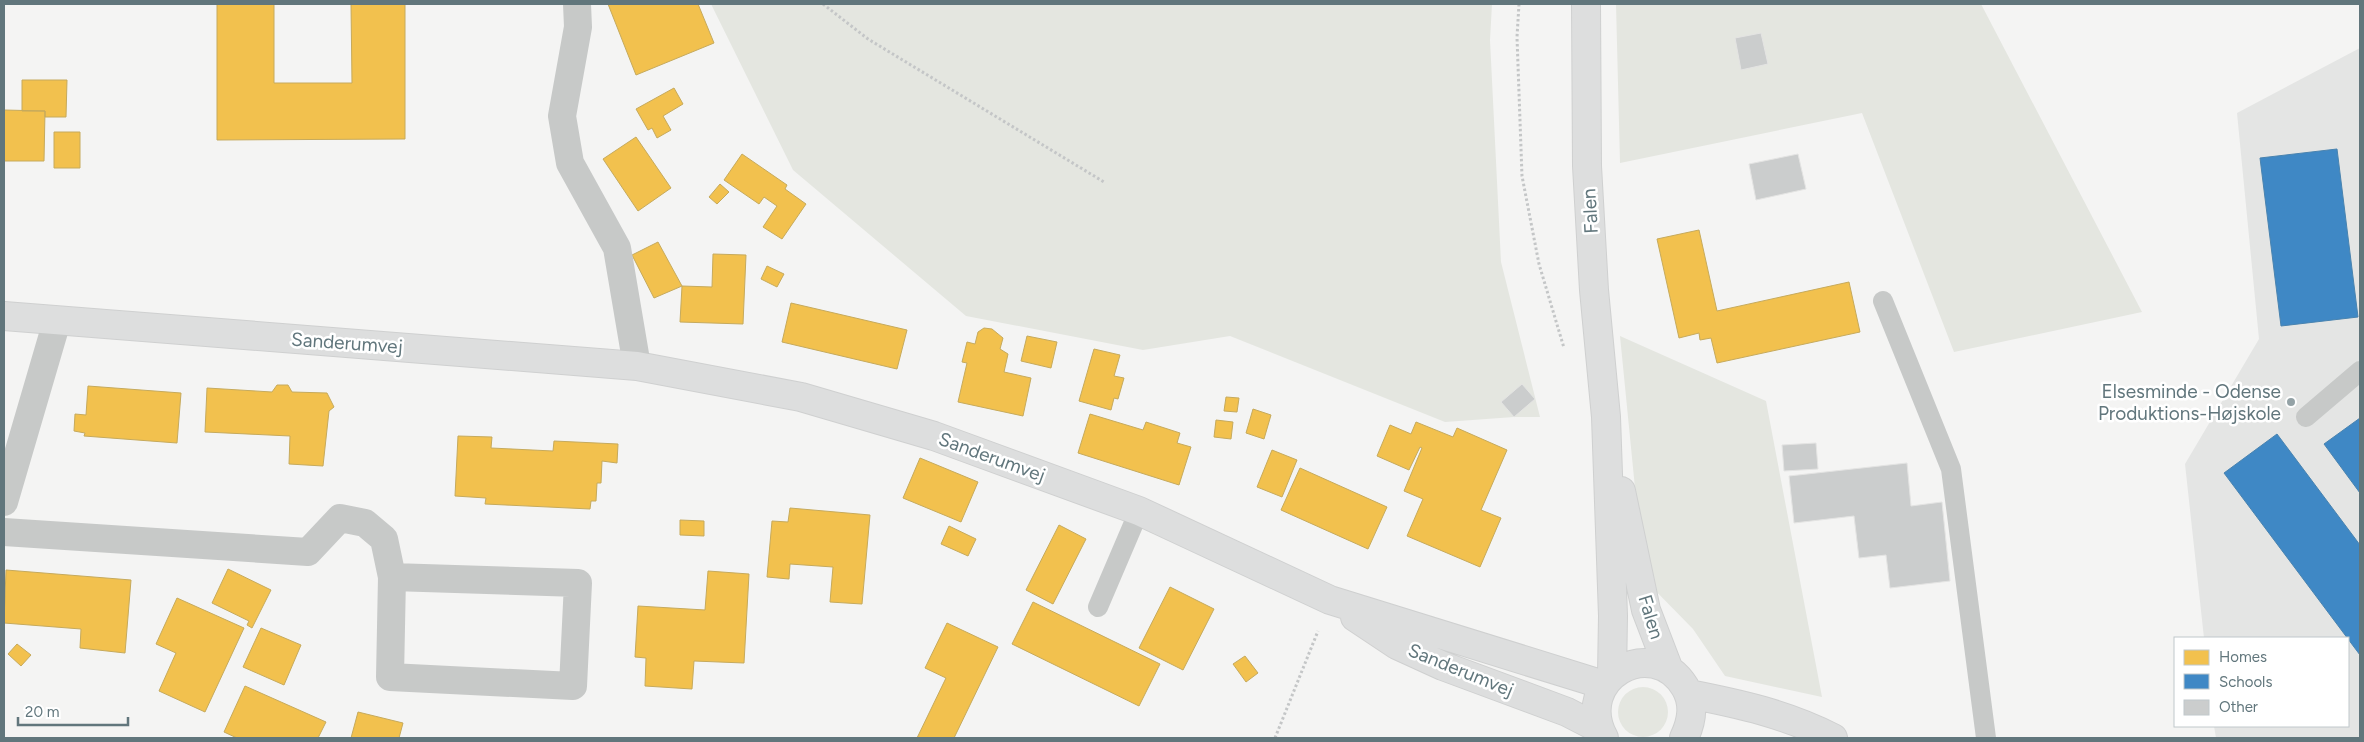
<svg xmlns="http://www.w3.org/2000/svg" width="2364" height="742" viewBox="0 0 2364 742" font-family="Figtree,sans-serif">
	<style>
		.built { fill: #e4e5e4 }
		.green { fill: #e4e6e0 }
		.homes { fill: #f2c14e; stroke: #c6aa5c }
		.schools { fill: #3f88c5; stroke: #4983af }
		.building { fill: #cbcdcd; stroke: #e4e4e3 }
		.lines { fill: none; stroke-linecap: round; stroke-linejoin: round }
		.secondary-casing { stroke: #cfd0d0; stroke-width: 30 }
		.path { stroke: #c4c6c7; stroke-width: 3; stroke-dasharray: 2.5 2.5; stroke-linecap: butt }
		.lane { stroke: #c7c9c8; stroke-width: 20 }
		.street { stroke: #c7c9c8; stroke-width: 28 }
		.secondary { stroke: #dddede; stroke-width: 28 }
		.poi-dot { fill: #94a2a6; stroke: #fff; stroke-width: 2 }
		.labels { text-anchor: middle; dominant-baseline: central; stroke-width: 5; stroke-linejoin: round; paint-order: stroke }
		.street-label { font-size: 19px; fill: #61767c; stroke: #fff }
		.poi-label { font-size: 19px; fill: #61767c; stroke: #fff; text-anchor: end }
	</style>
	<rect width="100%" height="100%" fill="#f4f4f3"/>
	<path class="built" d="M2360,48V738H2216L2214,726H2348V638H2204L2185,464L2259,339L2237,113Z"/>
	<path class="green" d="M711,4H1492L1490,40L1501,262L1540,417H1514L1445,422L1230,336L1143,350L966,316L793,170Z
		M1616,4H1981L2142,312L1954,352L1862,113L1620,163Z
		M1620,336L1766,401L1822,697L1725,676L1693,629L1644,579Z
		M1618 712a25 25 0 1 1 50 0a25 25 0 1 1-50 0Z"/>
	<path class="homes" d="M217,4H274V83H352L351,4H405V139L217,140Z
		M608,4H698L714,43L636,75Z
		M22,80H67L66,117H45V111H22Z
		M674,88L683,104L663,116L671,130L657,138L652,128L648,130L636,109Z
		M4,110L45,111L44,161H4Z
		M54,132H80V168H54Z
		M636,137L671,188L638,211L603,159Z
		M742,154L787,185L785,189L806,204L782,239L763,227L777,206L764,197L759,204L724,180Z
		M720,184L729,192L717,204L709,197Z
		M1699,230L1717,311L1849,282L1860,332L1717,363L1711,338L1700,340L1699,333L1679,338L1657,239Z
		M658,242L682,286L654,298L632,255Z
		M713,254L746,255L743,324L680,322L682,286L712,287Z
		M767,266L784,274L777,287L761,279Z
		M791,303L907,330L897,369L782,342Z
		M984,328L992,329L1003,338L1000,349L1008,354L1004,372L1031,378L1023,416L958,402L967,363L962,362L967,342L975,344L978,332Z
		M1027,336L1057,342L1051,368L1021,361Z
		M1094,349L1120,355L1114,376L1124,378L1118,399L1114,398L1111,410L1079,401Z
		M277,385H288L292,392L327,393L334,407L329,411L323,466L289,464L290,436L205,432L207,388L272,392Z
		M88,386L181,393L177,443L84,436L85,433L74,431L75,414L86,415Z
		M1226,397L1239,398L1237,412L1224,411Z
		M1253,409L1271,415L1264,439L1246,433Z
		M1090,414L1143,430L1146,422L1180,433L1177,443L1191,447L1179,485L1078,453Z
		M1216,420L1233,422L1231,439L1214,437Z
		M1416,422L1453,437L1457,428L1507,450L1481,510L1501,518L1480,567L1407,536L1423,499L1404,491L1422,448L1420,447L1409,470L1377,456L1390,425L1411,434Z
		M458,436L492,437L491,448L553,451L554,441L618,444L617,463L602,461L601,483H597L596,501H591L590,509L485,504L486,498L455,496Z
		M1272,450L1297,460L1282,497L1257,487Z
		M920,458L978,482L961,522L903,498Z
		M1300,468L1387,507L1368,549L1281,510Z
		M790,508L870,515L862,604L830,602L833,567L790,564L789,579L767,577L772,521L788,522Z
		M680,520L704,521V536L680,535Z
		M1059,525L1086,539L1053,604L1026,590Z
		M949,526L976,539L968,556L941,544Z
		M228,569L271,590L252,628L247,625L249,621L212,603Z
		M6,570L131,580L125,653L80,648L81,629L4,623Z
		M708,571L749,574L744,663L694,661L692,689L645,686L646,658L635,657L638,606L705,610Z
		M1170,587L1214,609L1183,670L1139,648Z
		M177,598L244,628L205,712L159,691L176,653L156,644Z
		M1033,602L1160,664L1139,706L1012,644Z
		M947,623L998,647L954,738H917L946,678L925,668Z
		M261,628L301,645L284,685L243,667Z
		M17,644L31,655L21,666L8,654Z
		M1245,656L1258,673L1246,682L1233,664Z
		M245,686L326,722L318,738H237L224,732Z
		M358,712L403,723L399,738H351Z"/>
	<path class="schools" d="M2337,149L2358,317L2281,326L2260,158Z
		M2360,418V493L2324,444Z
		M2277,434L2360,545V655L2224,473Z"/>
	<path class="building" d="M1761,33L1768,64L1741,70L1735,38Z
		M1798,154L1806,189L1756,200L1749,164Z
		M1522,384L1535,399L1514,417L1501,402Z
		M1816,443L1818,469L1784,471L1782,445Z
		M1907,463L1911,506L1942,502L1950,581L1890,588L1886,555L1859,558L1854,516L1794,523L1789,476Z"/>
	<g class="lines">
		<defs>
			<path id="secondary" d="M1586,4L1587,166L1594,290L1606,417L1613,616L1612,675
				M4,316L637,366L801,397L934,436L1139,511L1330,600L1604,685
				M1621,491L1646,610L1669,670
				M1355,617L1397,645L1443,666L1567,712L1598,728
				M1689,694C1740,704 1786,714 1833,738
				M1604,738C1572,679 1652,633 1685,687C1695,704 1692,721 1684,738"/>
		</defs>
		<use href="#secondary" class="secondary-casing"/>
		<path class="path" d="M823,4L868,39L1104,182
			M1519,4L1517,37L1522,176L1539,264L1564,348
			M1275,738L1318,631"/>
		<path class="lane" d="M1883,301L1951,469L1986,738
			M2306,417L2360,371
			M1098,607L1139,511"/>
		<path class="street" d="M577,4L578,27L562,116L570,163L617,248L637,366
			M4,502L57,321
			M4,532L308,552L340,518L365,523L384,539L392,577L390,677L573,686L578,583L392,577"/>
		<use href="#secondary" class="secondary"/>
	</g>
	<circle class="poi-dot" cx="2291" cy="402" r="5"/>
	<g class="labels">
		<g class="street-label">
			<text transform="translate(1590 211) rotate(-93)">Falen</text>
			<text transform="translate(347 343) rotate(4)">Sanderumvej</text>
			<text transform="translate(992 457) rotate(20)">Sanderumvej</text>
			<text transform="translate(1651 617) rotate(73)">Falen</text>
			<text transform="translate(1461 670) rotate(22)">Sanderumvej</text>
		</g>
		<g class="poi-label">
			<text x="2281" y="391">Elsesminde - Odense<tspan x="2281" dy="22">Produktions-Højskole</tspan></text>
		</g>
	</g>
	<rect width="2364" height="742" fill="none" stroke="#61767c" stroke-width="10"/>
	<rect x="2174" y="637" width="175" height="90" fill="#ffffff" stroke="#c0c8cb"/>
	<rect x="2184" y="650" width="25" height="15" fill="#f2c14e" stroke="#c0c8cb"/>
	<text x="2219" y="662" font-size="15" fill="#61767c">Homes</text>
	<rect x="2184" y="674" width="25" height="15" fill="#3f88c5" stroke="#c0c8cb"/>
	<text x="2219" y="687" font-size="15" fill="#61767c">Schools</text>
	<rect x="2184" y="700" width="25" height="15" fill="#cbcdcd" stroke="#c0c8cb"/>
	<text x="2219" y="712" font-size="15" fill="#61767c">Other</text>
	<path d="M18 717v8h110v-8" fill="none" stroke="#61767c" stroke-width="2.5"/>
	<text x="25" y="717" font-size="15" fill="#61767c" stroke="#ffffff" stroke-width="4" paint-order="stroke">20 m</text>
</svg>
